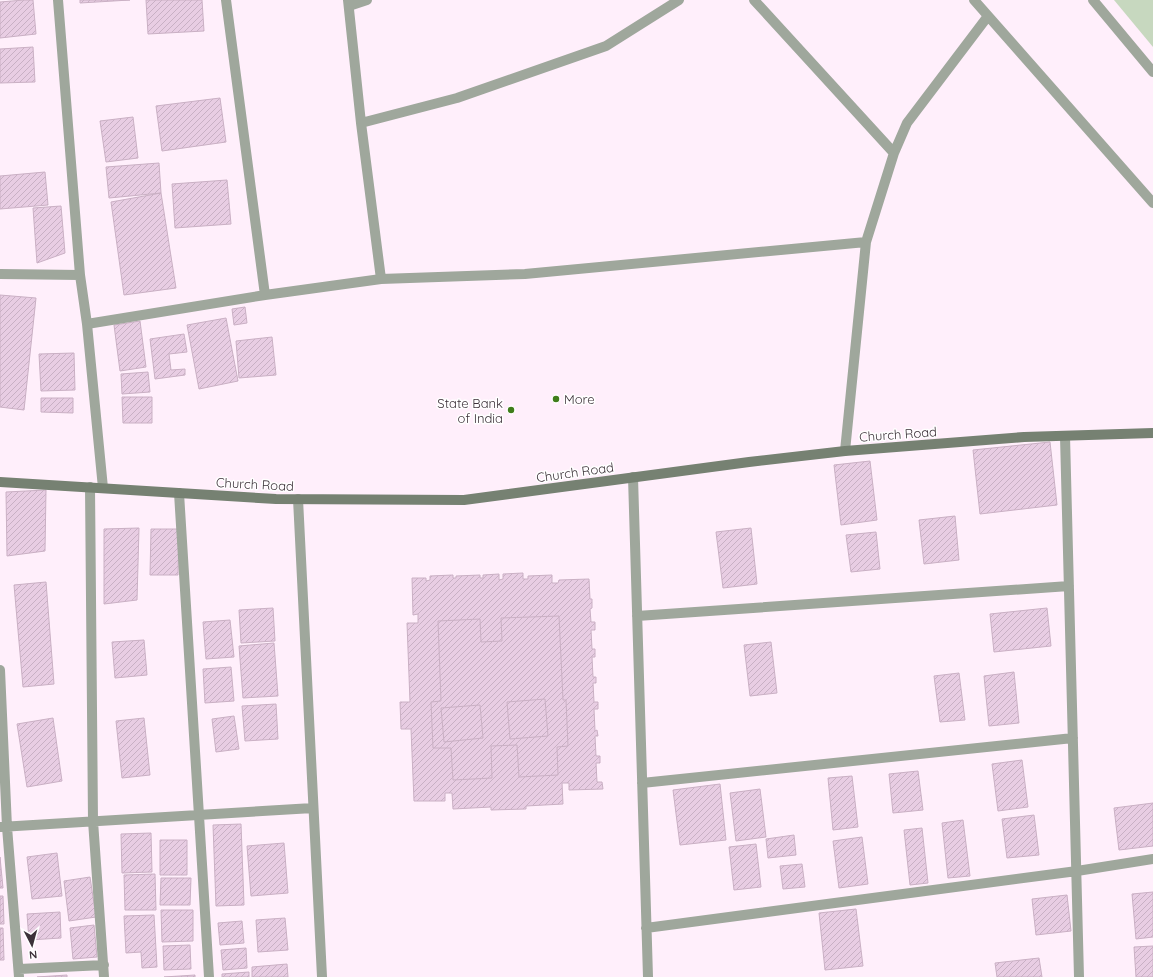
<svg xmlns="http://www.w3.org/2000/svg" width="1153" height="977" viewBox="0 0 1153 977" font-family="Quicksand,sans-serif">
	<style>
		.park { fill: #c7d8bf }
		.building { fill: url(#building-hatch); stroke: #cab0c4 }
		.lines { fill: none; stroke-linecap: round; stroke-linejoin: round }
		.street { stroke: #9fa79c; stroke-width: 10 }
		.secondary { stroke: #768172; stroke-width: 10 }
		.poi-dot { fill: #3f7d1a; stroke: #fff; stroke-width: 1.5 }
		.labels { text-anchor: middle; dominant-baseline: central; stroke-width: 3; stroke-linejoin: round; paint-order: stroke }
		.poi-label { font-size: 13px; fill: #3c3139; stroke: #fff; text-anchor: start }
		.street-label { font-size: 13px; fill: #3c3139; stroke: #fff }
	</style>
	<defs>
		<pattern id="building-hatch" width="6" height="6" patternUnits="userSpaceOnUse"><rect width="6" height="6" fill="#e8cde3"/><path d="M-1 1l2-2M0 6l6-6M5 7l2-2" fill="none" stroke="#c8b0c4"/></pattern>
	</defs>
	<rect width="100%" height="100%" fill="#ffeffb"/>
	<path class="park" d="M1114,0H1153V47Z"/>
	<path class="building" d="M24,0H33L36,34L0,38V2Z
		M80,0H130L80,3Z
		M146,0H202L204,31L148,34Z
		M33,47L35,82L0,83V49Z
		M220,98L226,142L162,151L156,106Z
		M133,117L138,158L106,162L100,121Z
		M159,163L161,193L109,198L106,167Z
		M45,172L48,205L0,209V176Z
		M227,180L231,224L175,228L172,184Z
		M161,193L176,288L124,295L111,202Z
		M61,206L65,253L37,263L33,208Z
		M0,295L36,298L24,410L0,407Z
		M245,307L247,323L234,325L232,309Z
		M226,318L238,381L199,389L187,325Z
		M140,321L146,367L120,371L114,325Z
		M184,334L187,352L169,354L171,370L185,369V375L155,379L150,339Z
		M272,337L276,375L239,378L236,341Z
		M74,353L75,390L41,391L39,354Z
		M148,372L150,392L122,394L121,374Z
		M122,397H152V423H123Z
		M41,398H73V413L41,412Z
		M1050,442L1057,505L980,514L973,450Z
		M870,461L877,520L841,525L834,465Z
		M46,490L45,551L7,556L6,492Z
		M955,516L959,560L924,564L919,520Z
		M139,528L137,600L104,604V529Z
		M751,528L757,584L723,588L716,532Z
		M151,529H179L178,575H150Z
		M876,532L880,569L851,572L846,535Z
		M523,573V579H528V576L552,575V583H558L559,580L589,579L590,599H592V608L590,609L591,622H595V630H591L592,649H595V657H592L593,677H596V683H593L594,702H598V709H594L595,731L597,730L598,736H595L596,756H600V763H596L597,782H602L603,789L569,790V783H562L563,804L526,806V809L491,810V807L453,809L452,793H445V801H414L411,729H401L400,702H410L407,623H418V614L413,615L412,578H426V581L430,580V576L453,575V578H456V576L480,575V578H483V575L499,574V580L503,579V574Z
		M46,582L54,684L23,687L14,585Z
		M273,608L275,641L241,643L239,610Z
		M1047,608L1051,646L994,652L990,614Z
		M559,616L563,700H566L568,746L557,747L558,775L519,777L517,745L491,746L492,778L453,780L451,748H433L431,702L441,701L438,621L480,619L481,642L502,641L501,618Z
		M230,620L234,657L206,659L203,622Z
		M144,640L147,675L115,678L112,642Z
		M771,642L777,693L750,696L744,645Z
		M274,643L278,696L243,698L239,646Z
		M231,667L234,701L205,703L203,669Z
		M1014,672L1019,723L989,726L984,676Z
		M959,673L965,720L940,722L934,676Z
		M545,699L548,736L510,739L507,702Z
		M276,704L278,739L245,741L242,706Z
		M480,705L483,738L444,742L441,708Z
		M234,716L239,749L216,752L212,719Z
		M53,718L62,781L27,787L17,724Z
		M144,718L150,775L122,778L116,721Z
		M1022,760L1028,807L998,811L992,764Z
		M918,771L923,810L893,813L889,774Z
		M852,776L858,827L833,830L828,778Z
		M720,784L726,840L680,845L673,790Z
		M760,789L766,837L736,841L730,793Z
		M1153,803V846L1119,850L1114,808Z
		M1034,815L1039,855L1007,858L1002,819Z
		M963,820L970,876L948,878L942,823Z
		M241,824L244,905L216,906L213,825Z
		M922,828L928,883L910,885L904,830Z
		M151,833L152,872L122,873L121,834Z
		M794,835L796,855L768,858L766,839Z
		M862,837L868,884L839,888L833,841Z
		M160,840H187V875H160Z
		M284,843L288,893L251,896L247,846Z
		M756,844L761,887L734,890L729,847Z
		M57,853L62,896L32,899L27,857Z
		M0,857L3,888H0Z
		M802,864L805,887L783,889L780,866Z
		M155,874L156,910H125L124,875Z
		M90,877L96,917L69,921L64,881Z
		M161,878H191L190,905H160Z
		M1153,892V937L1136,939L1132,894Z
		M1067,895L1071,931L1036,935L1032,899Z
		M0,896H3L4,924H0Z
		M856,909L863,966L825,970L819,913Z
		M161,910H193V941L162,942Z
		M60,912L61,938L29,940L27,914Z
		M154,915L157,967L142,968L141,952L126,953L124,916Z
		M285,918L288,950L258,952L256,920Z
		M242,921L244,943L220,945L218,923Z
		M94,925L97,957L73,959L70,928Z
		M0,928H3L4,960H0Z
		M190,945L191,969L164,970L163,946Z
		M1153,946V977H1136L1134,947Z
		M246,948L247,968L223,970L221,950Z
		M1039,958L1042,977H997L995,963Z
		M287,964L288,977H252V967Z
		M249,972V977H222V974Z
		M67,975V977H37Z
		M195,975V977H164Z"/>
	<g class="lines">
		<path class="street" d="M58,0L80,275L87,324L103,488
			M226,0L265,295
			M348,0L361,123L381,279
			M754,0L894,153
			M974,0L1153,203
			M1093,0L1153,72
			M349,6L367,0
			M361,123L457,98L606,46L679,0
			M0,274L80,275
			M87,324L265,295L381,279L525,274L866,242
			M1065,436L1079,977
			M845,451L866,242L894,153L907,123L988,16
			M633,477L648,977
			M90,487L93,821L104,977
			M179,493L209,977
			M298,499L322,977
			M637,616L1069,586
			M0,670L7,827L19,977
			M642,783L1073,738
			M0,827L313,808
			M646,928L1077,871L1153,859
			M19,969L104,965"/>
		<path class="secondary" d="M0,482L276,499L464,500L749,462L845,451L1024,437L1153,433"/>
	</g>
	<g class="poi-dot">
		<circle cx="556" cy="399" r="4"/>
		<circle cx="511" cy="410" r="4"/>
	</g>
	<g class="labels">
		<g class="poi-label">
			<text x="564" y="399">More</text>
			<text x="503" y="403" text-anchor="end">State Bank<tspan x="503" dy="15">of India</tspan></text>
		</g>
		<g class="street-label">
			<text transform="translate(898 434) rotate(-4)">Church Road</text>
			<text transform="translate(575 472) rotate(-8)">Church Road</text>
			<text transform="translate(255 484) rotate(3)">Church Road</text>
		</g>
	</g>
	<g transform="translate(32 945) rotate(174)" stroke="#ffffff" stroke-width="3" paint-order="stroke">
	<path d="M0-3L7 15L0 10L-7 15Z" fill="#3c3139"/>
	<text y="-6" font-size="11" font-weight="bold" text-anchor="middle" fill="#3c3139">N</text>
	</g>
</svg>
